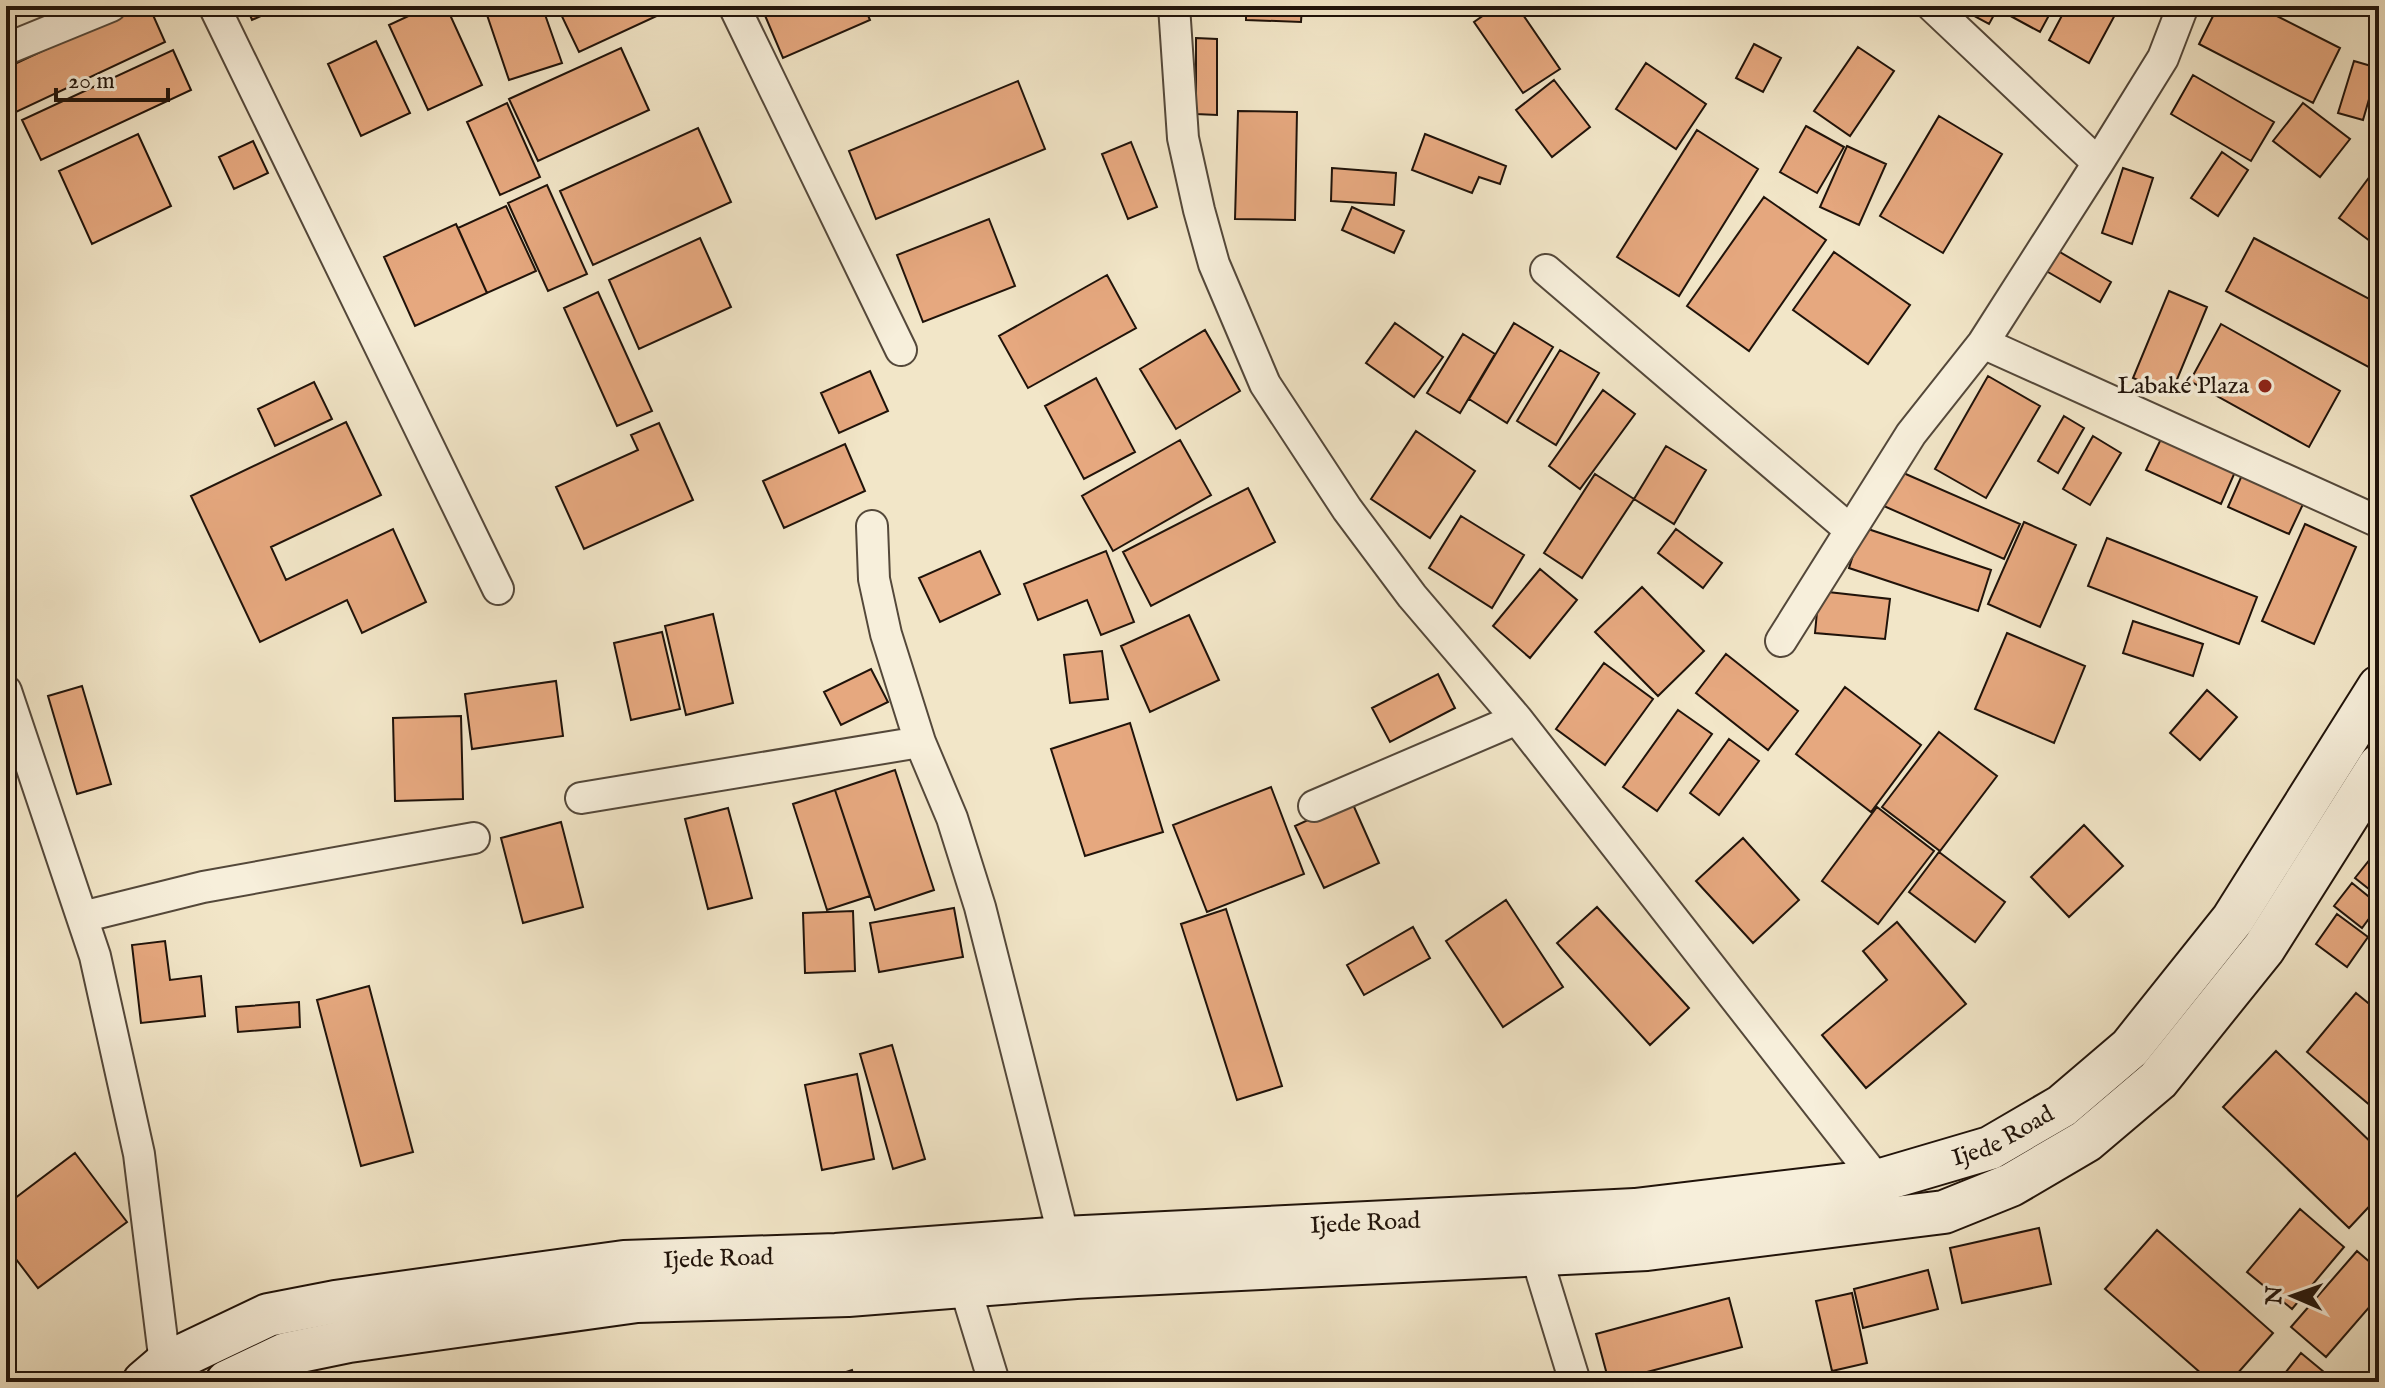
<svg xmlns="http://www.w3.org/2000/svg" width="2385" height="1388" viewBox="0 0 2385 1388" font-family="'IM FELL English',serif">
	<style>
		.building { fill: #e6a87f; stroke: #20130a; stroke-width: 2 }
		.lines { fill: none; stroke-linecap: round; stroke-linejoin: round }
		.street-casing { stroke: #54483a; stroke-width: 34 }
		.secondary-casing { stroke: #20130a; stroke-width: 46 }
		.street { stroke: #f7efdb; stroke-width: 30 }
		.secondary { stroke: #f7efdb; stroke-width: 42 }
		.poi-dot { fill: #8f2418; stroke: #f7efdb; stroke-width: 3 }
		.labels { text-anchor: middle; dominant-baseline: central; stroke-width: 7; stroke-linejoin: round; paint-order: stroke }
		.poi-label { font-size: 24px; fill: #20130a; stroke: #f7efdb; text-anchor: end }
		.street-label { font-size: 24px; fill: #20130a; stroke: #f7efdb }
	</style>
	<rect width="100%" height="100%" fill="#f2e6c8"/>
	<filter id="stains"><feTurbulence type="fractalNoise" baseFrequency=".0025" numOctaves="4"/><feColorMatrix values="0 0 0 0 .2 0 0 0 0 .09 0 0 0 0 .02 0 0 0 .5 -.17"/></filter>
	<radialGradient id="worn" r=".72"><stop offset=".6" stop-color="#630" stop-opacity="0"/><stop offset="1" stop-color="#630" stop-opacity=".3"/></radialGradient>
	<path class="building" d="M138,6H149L165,42L16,112L6,90V68Z
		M246,6H270L272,11L252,20Z
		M430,6H446L482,85L428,110L389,25Z
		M484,6H542L562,63L509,80Z
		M557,6H657L661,14L579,52Z
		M761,6H864L870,20L783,58Z
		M1246,6H1302L1301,22L1246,20Z
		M1497,6H1517L1560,69L1523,93L1474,22Z
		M1963,6H1999L1989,24L1961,9Z
		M2009,6H2054L2040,32L2005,13Z
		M2067,6H2103L2116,13L2089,63L2049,40Z
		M2218,6H2257L2340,48L2313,103L2199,44Z
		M1196,38L1217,39V115L1196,114Z
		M376,41L410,113L361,136L328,64Z
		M1754,44L1781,58L1763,92L1736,78Z
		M1858,47L1894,71L1850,136L1814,111Z
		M621,48L649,110L538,161L509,99Z
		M173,50L191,90L41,160L22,120Z
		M2354,61L2378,68L2363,120L2338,113Z
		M1646,63L1706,104L1676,149L1616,109Z
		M2193,75L2274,122L2251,161L2171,114Z
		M1554,80L1590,127L1552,157L1516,110Z
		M1018,81L1045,149L876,219L849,151Z
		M507,103L540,177L500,195L467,122Z
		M2303,103L2350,139L2320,177L2273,141Z
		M1238,111L1297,112L1295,220L1235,219Z
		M1939,116L2002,154L1943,253L1880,216Z
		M1806,126L1844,147L1817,193L1780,172Z
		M698,128L731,202L593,265L560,191Z
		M1697,130L1758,169L1679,296L1617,257Z
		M138,134L171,206L92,244L59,171Z
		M1425,134L1506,166L1500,184L1479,177L1472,193L1412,170Z
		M253,141L268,173L234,189L219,157Z
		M1131,142L1157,207L1128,219L1102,154Z
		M1847,146L1886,164L1859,225L1820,207Z
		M2222,152L2248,170L2218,216L2191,198Z
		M2379,164V246L2378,247L2339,218Z
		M1332,168L1396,173L1394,205L1331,201Z
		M2123,168L2153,178L2132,244L2102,233Z
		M547,185L587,274L548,291L508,203Z
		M1764,197L1826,240L1749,351L1687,306Z
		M506,206L536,271L487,293L458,228Z
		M1352,207L1404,231L1394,253L1342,230Z
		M989,219L1015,286L923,322L897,255Z
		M456,224L487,293L415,326L384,257Z
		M700,238L731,307L639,349L609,280Z
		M2254,238L2379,304V365L2376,371L2226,291Z
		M2053,248L2111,282L2100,302L2041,268Z
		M1834,252L1910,305L1868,364L1793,310Z
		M1107,275L1136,328L1028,388L999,336Z
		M2169,291L2207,307L2171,394L2133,378Z
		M598,292L652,411L617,426L564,308Z
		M1395,323L1443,357L1414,397L1366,363Z
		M1514,323L1553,347L1507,423L1469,399Z
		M2221,324L2340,391L2309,447L2190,381Z
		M1205,330L1240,391L1176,429L1140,369Z
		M1463,334L1495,354L1460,413L1427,393Z
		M1560,350L1599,373L1556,445L1517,421Z
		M870,371L888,411L839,433L821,393Z
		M1988,376L2040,406L1986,498L1935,469Z
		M1096,378L1135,452L1084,479L1045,406Z
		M314,382L332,419L275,446L258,409Z
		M1603,390L1635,414L1580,489L1549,466Z
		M2064,416L2084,428L2058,473L2038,461Z
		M346,422L381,495L271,547L286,580L393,529L426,602L362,633L347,600L260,642L191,496Z
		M659,423L693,500L584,549L556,487L638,450L631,435Z
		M1416,431L1475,471L1430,538L1371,499Z
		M2093,436L2121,453L2090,505L2063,489Z
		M2161,439L2235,472L2221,504L2146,470Z
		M1180,440L1211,495L1113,551L1082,496Z
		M845,444L865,491L784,528L763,481Z
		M1666,446L1706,470L1674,524L1634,499Z
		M1892,468L2020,524L2004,559L1877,503Z
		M1595,474L1634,499L1582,578L1544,553Z
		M2242,475L2304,502L2289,534L2228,507Z
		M1248,488L1275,542L1151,606L1123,552Z
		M1461,516L1524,555L1492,608L1429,568Z
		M2024,522L2076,545L2040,627L1988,604Z
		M2305,524L2356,547L2314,644L2262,621Z
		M1862,527L1991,570L1978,611L1849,568Z
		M1676,529L1722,563L1703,588L1658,553Z
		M2107,538L2257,597L2239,644L2088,586Z
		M980,551L1000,594L940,622L919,578Z
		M1106,551L1134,622L1101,635L1087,600L1038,620L1024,584Z
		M1540,569L1577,600L1530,658L1493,626Z
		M1642,587L1704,651L1658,696L1595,632Z
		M1819,591L1890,599L1885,639L1815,633Z
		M713,614L733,703L686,715L665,626Z
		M1189,615L1219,680L1150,712L1121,646Z
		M2133,621L2203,644L2193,676L2123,653Z
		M662,632L680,709L631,720L614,643Z
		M2007,633L2085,666L2054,743L1975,709Z
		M1102,651L1108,699L1070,703L1064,655Z
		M1726,654L1798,711L1768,750L1696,693Z
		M1604,663L1653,699L1605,765L1556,729Z
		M871,669L888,702L841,725L824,692Z
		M1438,674L1455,708L1390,742L1372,708Z
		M556,681L563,736L472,749L465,694Z
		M82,686L111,784L77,794L48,696Z
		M1845,687L1921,745L1871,812L1796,754Z
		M2207,690L2237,717L2200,760L2170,733Z
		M1678,710L1712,734L1657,811L1623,787Z
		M461,716L463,799L395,801L393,718Z
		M1130,723L1163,832L1085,856L1051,749Z
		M1939,732L1997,776L1940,851L1882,807Z
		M1729,739L1759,761L1719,815L1690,793Z
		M895,770L934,890L875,910L835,790Z
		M1271,787L1304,874L1207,912L1173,825Z
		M835,790L870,896L827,910L793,804Z
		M1351,800L1379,863L1324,888L1295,826Z
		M1877,807L1934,851L1878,924L1822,881Z
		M728,808L752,898L708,909L685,819Z
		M561,822L583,907L523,923L501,838Z
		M2084,825L2123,866L2069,917L2031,877Z
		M1743,838L1799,900L1753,943L1696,881Z
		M1939,852L2005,902L1975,942L1909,892Z
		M2371,858L2379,865V897L2355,878Z
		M2352,883L2379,905L2362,928L2334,906Z
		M1506,900L1563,987L1503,1027L1446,941Z
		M1597,907L1689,1008L1650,1045L1557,943Z
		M954,908L963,957L879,972L870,923Z
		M1226,909L1282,1086L1237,1100L1181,924Z
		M853,911L855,971L805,973L803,913Z
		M2337,914L2368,937L2347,967L2316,944Z
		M1897,922L1966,1004L1866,1088L1822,1035L1887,980L1863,951Z
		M1413,927L1430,958L1364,995L1347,965Z
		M165,941L170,980L201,976L205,1016L141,1023L132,945Z
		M369,986L413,1152L361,1166L317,1000Z
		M2356,993L2379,1012L2378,1112L2307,1052Z
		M299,1002L300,1027L238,1032L236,1007Z
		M892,1045L925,1159L893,1169L860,1054Z
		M2276,1051L2379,1150V1196L2349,1228L2223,1107Z
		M857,1074L874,1159L822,1170L805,1085Z
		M75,1153L127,1222L38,1288L6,1246V1205Z
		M2300,1209L2344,1247L2292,1309L2247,1272Z
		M2039,1228L2051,1284L1962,1303L1950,1248Z
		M2157,1230L2273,1333L2230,1382H2211L2105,1289Z
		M2357,1251L2379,1270V1296L2326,1357L2291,1327Z
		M1928,1270L1938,1309L1863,1328L1854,1289Z
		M1852,1293L1867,1363L1832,1371L1816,1301Z
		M1729,1298L1742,1347L1609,1382L1596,1334Z
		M2301,1353L2336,1382H2278Z
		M2379,1360V1382H2370L2365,1377Z
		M852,1370L855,1382H816Z"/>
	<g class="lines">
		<defs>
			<path id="street" d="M214,6L498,589
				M734,6L901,350
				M1174,6L1183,138L1199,210L1214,264L1265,384L1347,509L1412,596L1517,719L1878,1181
				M1932,6L2098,163
				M6,49L111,6
				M1546,270L1849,529
				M1983,343L2379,522
				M872,526L874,579L886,634L920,742L952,818L980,907L1064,1238
				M1781,641L1911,434L1983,343L2098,163L2163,58L2183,6
				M6,691L95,956L139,1154L165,1364
				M581,798L920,742
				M1314,806L1517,719
				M82,917L203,887L474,838
				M1536,1255L1575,1382
				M964,1284L994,1382"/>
			<g id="secondary">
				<path id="s1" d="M144,1382L165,1364L268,1315L335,1302L624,1262L836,1255L1064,1238L1635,1210L1878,1181L1990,1148L2062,1106L2130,1048L2233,919L2379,687"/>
				<path d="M227,1382L286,1354L349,1341L637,1301L848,1295L1076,1277L1647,1249L1944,1212L2011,1185L2086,1141L2158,1080L2264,948L2379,766"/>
			</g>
		</defs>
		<use href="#street" class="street-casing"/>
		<use href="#secondary" class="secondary-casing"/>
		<use href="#street" class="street"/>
		<use href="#secondary" class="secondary"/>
	</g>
	<circle class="poi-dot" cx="2265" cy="386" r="8"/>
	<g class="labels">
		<g class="poi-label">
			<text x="2249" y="386">Labaké Plaza</text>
		</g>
		<g class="street-label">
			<text stroke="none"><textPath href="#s1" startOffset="1892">Ijede Road</textPath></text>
			<text stroke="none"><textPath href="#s1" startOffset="1244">Ijede Road</textPath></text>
			<text stroke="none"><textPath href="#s1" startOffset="596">Ijede Road</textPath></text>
		</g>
	</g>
	<rect width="2385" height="1388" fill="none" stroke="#f2e6c8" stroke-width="32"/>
	<rect x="8" y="8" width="2369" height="1372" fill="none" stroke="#20130a" stroke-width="4"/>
	<rect x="16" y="16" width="2353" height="1356" fill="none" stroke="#20130a" stroke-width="2"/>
	<g transform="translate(2293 1296) rotate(272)" stroke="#f7efdb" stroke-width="6" paint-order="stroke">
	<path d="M0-6L14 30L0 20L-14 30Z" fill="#20130a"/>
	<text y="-12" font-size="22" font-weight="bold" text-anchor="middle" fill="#20130a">N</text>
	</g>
	<path d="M56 88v12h112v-12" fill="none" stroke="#20130a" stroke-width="4"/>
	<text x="68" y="88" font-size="24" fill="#20130a" stroke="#f7efdb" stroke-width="6" paint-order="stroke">20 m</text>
	<rect width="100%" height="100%" filter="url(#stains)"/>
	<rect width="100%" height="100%" fill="url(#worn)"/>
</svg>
